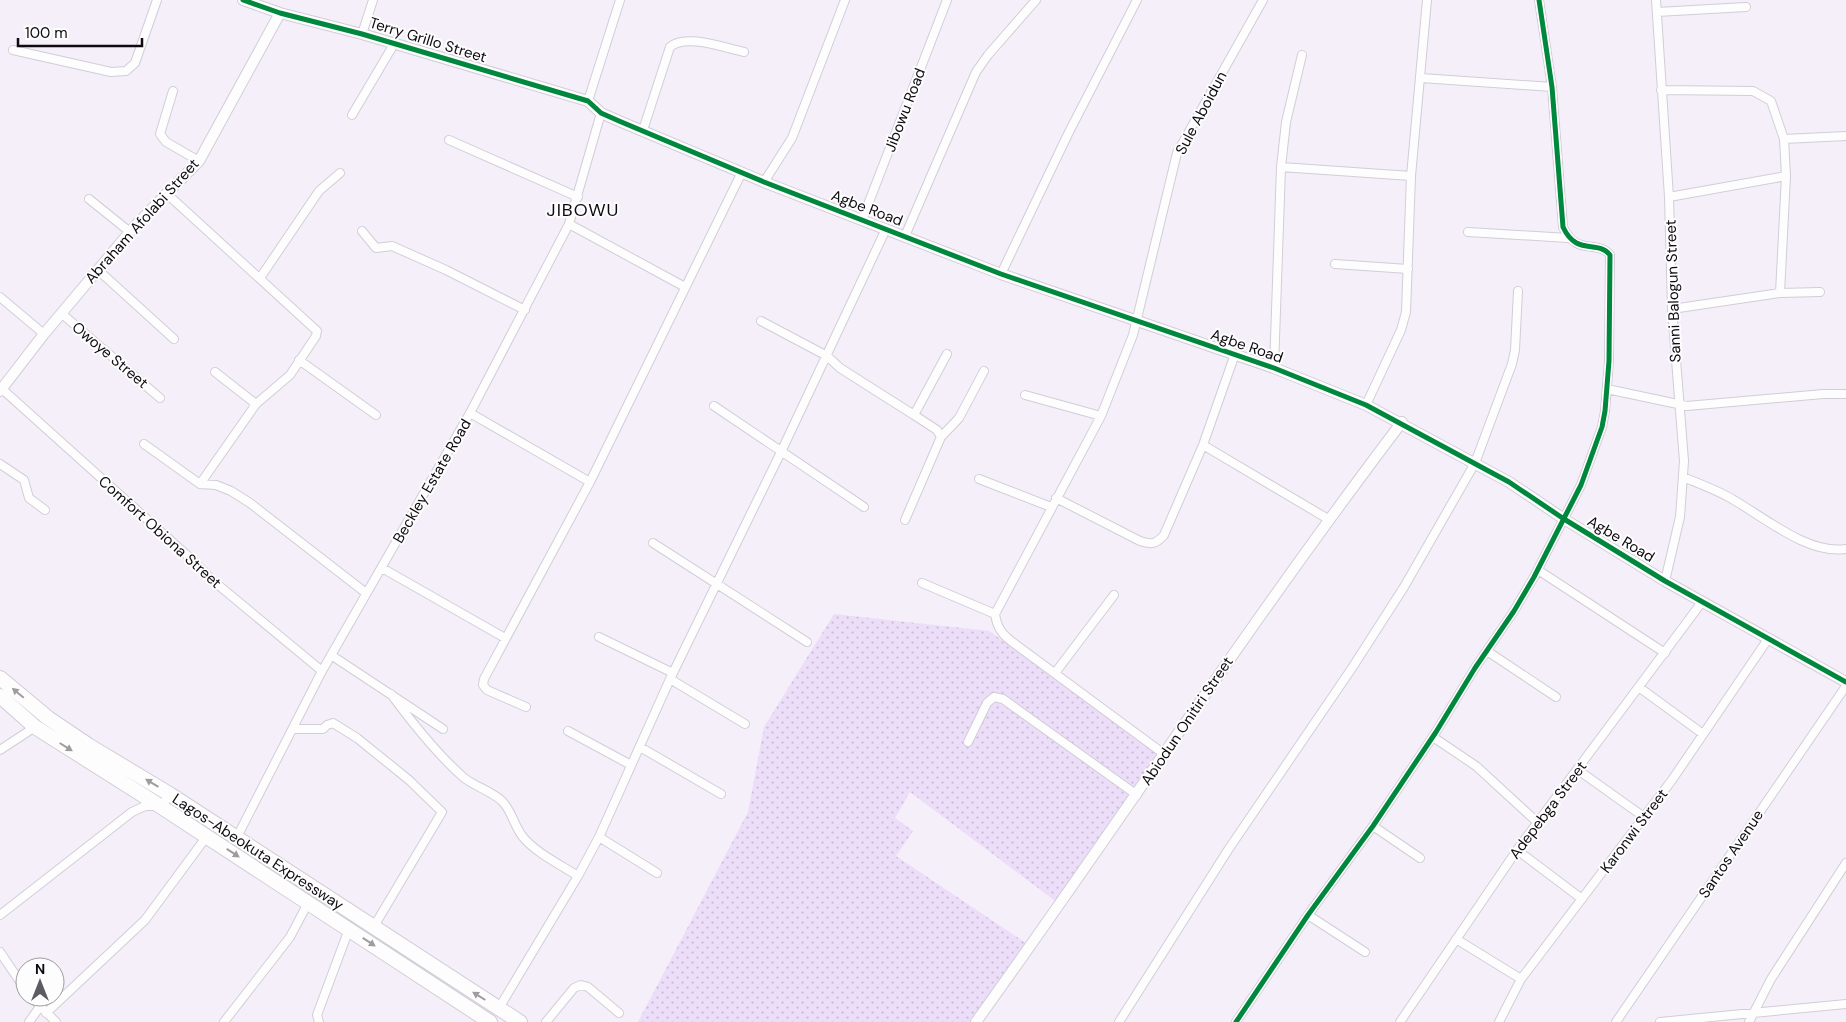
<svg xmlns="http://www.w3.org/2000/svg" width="1846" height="1022" viewBox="0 0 1846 1022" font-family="'DM Sans',sans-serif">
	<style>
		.grass { fill: url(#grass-dots) }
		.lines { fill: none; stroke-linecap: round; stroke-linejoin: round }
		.street-casing { stroke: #d2cdd6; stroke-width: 10 }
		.secondary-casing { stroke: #d2cdd6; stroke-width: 12 }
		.highway-casing { stroke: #d2cdd6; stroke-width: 16 }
		.street { stroke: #fefdfe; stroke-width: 8 }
		.secondary { stroke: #fefdfe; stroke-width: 10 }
		.highway { stroke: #fefdfe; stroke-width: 14 }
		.cycleway-casing { stroke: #fdfdfd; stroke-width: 8 }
		.cycleway { stroke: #00873e; stroke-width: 5 }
		.oneway { fill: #9e9c9f }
		.labels { text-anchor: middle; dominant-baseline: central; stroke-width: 4; stroke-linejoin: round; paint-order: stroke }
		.street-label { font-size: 15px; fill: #0d0a10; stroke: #fdfdfd }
		.quarter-label { font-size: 18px; letter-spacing: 1px; fill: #0d0a10; stroke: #fdfdfd }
	</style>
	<defs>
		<pattern id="grass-dots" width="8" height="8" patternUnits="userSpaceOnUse" patternTransform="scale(1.25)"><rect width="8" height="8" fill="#ecddf8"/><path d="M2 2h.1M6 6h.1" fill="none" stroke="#c9bcd4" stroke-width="1.8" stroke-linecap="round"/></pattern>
	</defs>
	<rect width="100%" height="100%" fill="#f5effa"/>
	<path class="grass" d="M834,614L989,631L1162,752L1058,903L910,792L895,818L913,831L896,856L1029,945L977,1022H638L748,812L764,727Z"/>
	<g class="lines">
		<defs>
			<path id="street" d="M1656,0L1669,197L1672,309L1684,461L1680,517L1665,581
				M1657,12L1746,7
				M362,34L373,0
				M13,50L111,72L126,71L135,63L157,0
				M1421,78L1552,87
				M1661,90L1753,91L1771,101L1784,139L1786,176L1780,293
				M173,91L160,134L166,142L199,161
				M588,101L620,0
				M352,115L394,44
				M643,130L670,47C685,33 725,48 744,52
				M1784,139L1846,136
				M449,140L578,197
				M1281,167L1411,176
				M764,182L792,138L845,0
				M166,193L317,331L316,336L290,375L256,404L200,484
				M1669,197L1786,176
				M89,199L130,232
				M862,220L947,0
				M569,224L685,287
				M362,231L376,248L392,246L446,270L525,310
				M1468,232L1568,238
				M905,236L976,72L988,55L1036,0
				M1335,264L1408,269
				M98,270L174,339
				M1001,274L1068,134L1137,0
				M260,278L319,191L340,173
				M0,297L44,334
				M1672,309L1780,293L1820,292
				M61,313L160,398
				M761,321L827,356L840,368L914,415L947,354
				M299,360L376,415
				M1274,368L1281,167L1286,122L1302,55
				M215,372L256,404
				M2,389L189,557L211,579L322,671
				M1607,389L1687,406L1823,394H1846
				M1025,395L1101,416
				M1366,405L1401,330L1406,312L1411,176L1427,0
				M714,406L864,507
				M470,413L590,482
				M941,437L959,418L984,371
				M144,444L200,484L216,485L231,491L250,503L366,593
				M1203,445L1328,519
				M0,464L24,480L29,498L45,510
				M1683,477C1700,484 1717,490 1732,499C1764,517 1808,555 1846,549
				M979,479L1051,507
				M1056,498L1140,541C1152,545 1156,544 1164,535L1203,445L1235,354
				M905,520L941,437L937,430L914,415
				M653,543L807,642
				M382,568L505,638
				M1538,570L1665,653
				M922,583L995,614
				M599,637L673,673
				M1487,651L1556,697
				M331,655L443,729
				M1055,673L1114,595
				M670,679L745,724
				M1640,688L1703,734
				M391,694C413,724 435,752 463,777C475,787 490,790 502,801C512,811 514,826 523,837C536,853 561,865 578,876
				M526,707L487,690L483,685L484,679L590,482L742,172
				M293,729H323L327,725L333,723L357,738L409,780L442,812L373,928
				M568,731L631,765
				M1433,737L1476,766L1537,822
				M968,742L987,703L994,697L1003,699L1137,795
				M640,747L721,794
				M0,750L35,727
				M1164,754L1011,641C1001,633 997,627 995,614L1101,416L1133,335L1177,153L1263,0
				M1578,770L1644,817
				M1373,826L1420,858
				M237,837L322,671L470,413L569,224L601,113
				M599,837L657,873
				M1517,850L1582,899
				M0,915L132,812L145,806H160L171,795
				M1308,915L1365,952
				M1456,939L1521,979
				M0,952L25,989
				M31,997L56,1022
				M499,1008L578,876L599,837L670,679L781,452L886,229
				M46,1013L145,920L207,836
				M29,1022L39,1008
				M224,1022L290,937L308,903
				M319,1022L317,1015L349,929
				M546,1022L574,988L581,985L588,987L619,1013
				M1119,1022L1228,850L1352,668L1404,587L1475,463L1512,364L1515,350L1518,291
				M1236,1022L1308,915L1373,826L1436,732L1475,668L1514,611L1534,577L1581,485L1602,427L1605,411L1609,361L1610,255C1597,239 1577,257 1563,227L1552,87L1539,0
				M1400,1022L1517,850L1702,602
				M1499,1022L1521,979L1672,780L1768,639
				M1616,1022L1846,686
				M1660,1022L1846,1004
				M1749,1022L1771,979L1846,863"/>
			<path id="secondary" d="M243,0L280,13L362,34L588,101L601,113L619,121L764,182L1001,274L1274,368L1366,405L1509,482L1564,519L1665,581L1846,682
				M0,391L44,334L134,227L199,161L280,13
				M976,1022C1119,823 1253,618 1402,422"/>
			<path id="highway" d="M0,678L48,718L88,745L171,795L520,1022
				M0,696L35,727L160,806L490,1022"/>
		</defs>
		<use href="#street" class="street-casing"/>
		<use href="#secondary" class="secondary-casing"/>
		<use href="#highway" class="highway-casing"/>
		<use href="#street" class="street"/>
		<use href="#secondary" class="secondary"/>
		<use href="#highway" class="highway"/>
		<defs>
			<path id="cycleway" d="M243,0L280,13L362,34L588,101L601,113L619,121L764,182L1001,274L1274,368L1366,405L1509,482L1564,519L1665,581L1846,682
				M1236,1022L1308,915L1373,826L1436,732L1475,668L1514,611L1534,577L1581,485L1602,427L1605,411L1609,361L1610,255C1597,239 1577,257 1563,227L1552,87L1539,0"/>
		</defs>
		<use href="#cycleway" class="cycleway-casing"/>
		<use href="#cycleway" class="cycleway"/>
	</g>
	<defs><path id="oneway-solid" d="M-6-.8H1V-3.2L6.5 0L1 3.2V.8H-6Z" transform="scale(1.25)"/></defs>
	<g class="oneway">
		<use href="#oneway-solid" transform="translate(18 693) rotate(-140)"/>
		<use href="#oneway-solid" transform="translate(66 747) rotate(32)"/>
		<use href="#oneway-solid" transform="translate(152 783) rotate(-149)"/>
		<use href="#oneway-solid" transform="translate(233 853) rotate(33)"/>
		<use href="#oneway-solid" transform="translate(369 942) rotate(33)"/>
		<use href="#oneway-solid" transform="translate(479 996) rotate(-148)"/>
	</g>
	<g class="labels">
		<g class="street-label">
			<text transform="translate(428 40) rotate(17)">Terry Grillo Street</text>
			<text transform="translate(905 110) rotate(-69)">Jibowu Road</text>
			<text transform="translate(1201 113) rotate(-62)">Sule Aboidun</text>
			<text transform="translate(867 208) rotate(21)">Agbe Road</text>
			<text transform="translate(142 221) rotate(-48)">Abraham Afolabi Street</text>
			<text transform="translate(1673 291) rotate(-92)">Sanni Balogun Street</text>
			<text transform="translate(1247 346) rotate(19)">Agbe Road</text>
			<text transform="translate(110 355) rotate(40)">Owoye Street</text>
			<text transform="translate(432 481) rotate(-60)">Beckley Estate Road</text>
			<text transform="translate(160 532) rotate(42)">Comfort Obiona Street</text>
			<text transform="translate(1621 539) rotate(31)">Agbe Road</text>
			<text transform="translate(1187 721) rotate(-56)">Abiodun Onitiri Street</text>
			<text transform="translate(1548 810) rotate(-53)">Adepebga Street</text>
			<text transform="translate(1634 831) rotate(-53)">Karonwi Street</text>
			<text transform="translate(258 852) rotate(33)">Lagos-Abeokuta Expressway</text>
			<text transform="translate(1731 854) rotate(-56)">Santos Avenue</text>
		</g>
		<g class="quarter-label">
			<text x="583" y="210">JIBOWU</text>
		</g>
	</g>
	<g transform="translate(40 982)"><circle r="24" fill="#fdfdfd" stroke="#9d9c9e"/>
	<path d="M0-4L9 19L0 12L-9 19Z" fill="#5e5a62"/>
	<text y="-8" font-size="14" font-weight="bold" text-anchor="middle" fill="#0d0a10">N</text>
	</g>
	<path d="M18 38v8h124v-8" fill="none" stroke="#0d0a10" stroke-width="2.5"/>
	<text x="25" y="38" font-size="15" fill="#0d0a10" stroke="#fdfdfd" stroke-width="4" paint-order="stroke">100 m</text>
</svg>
